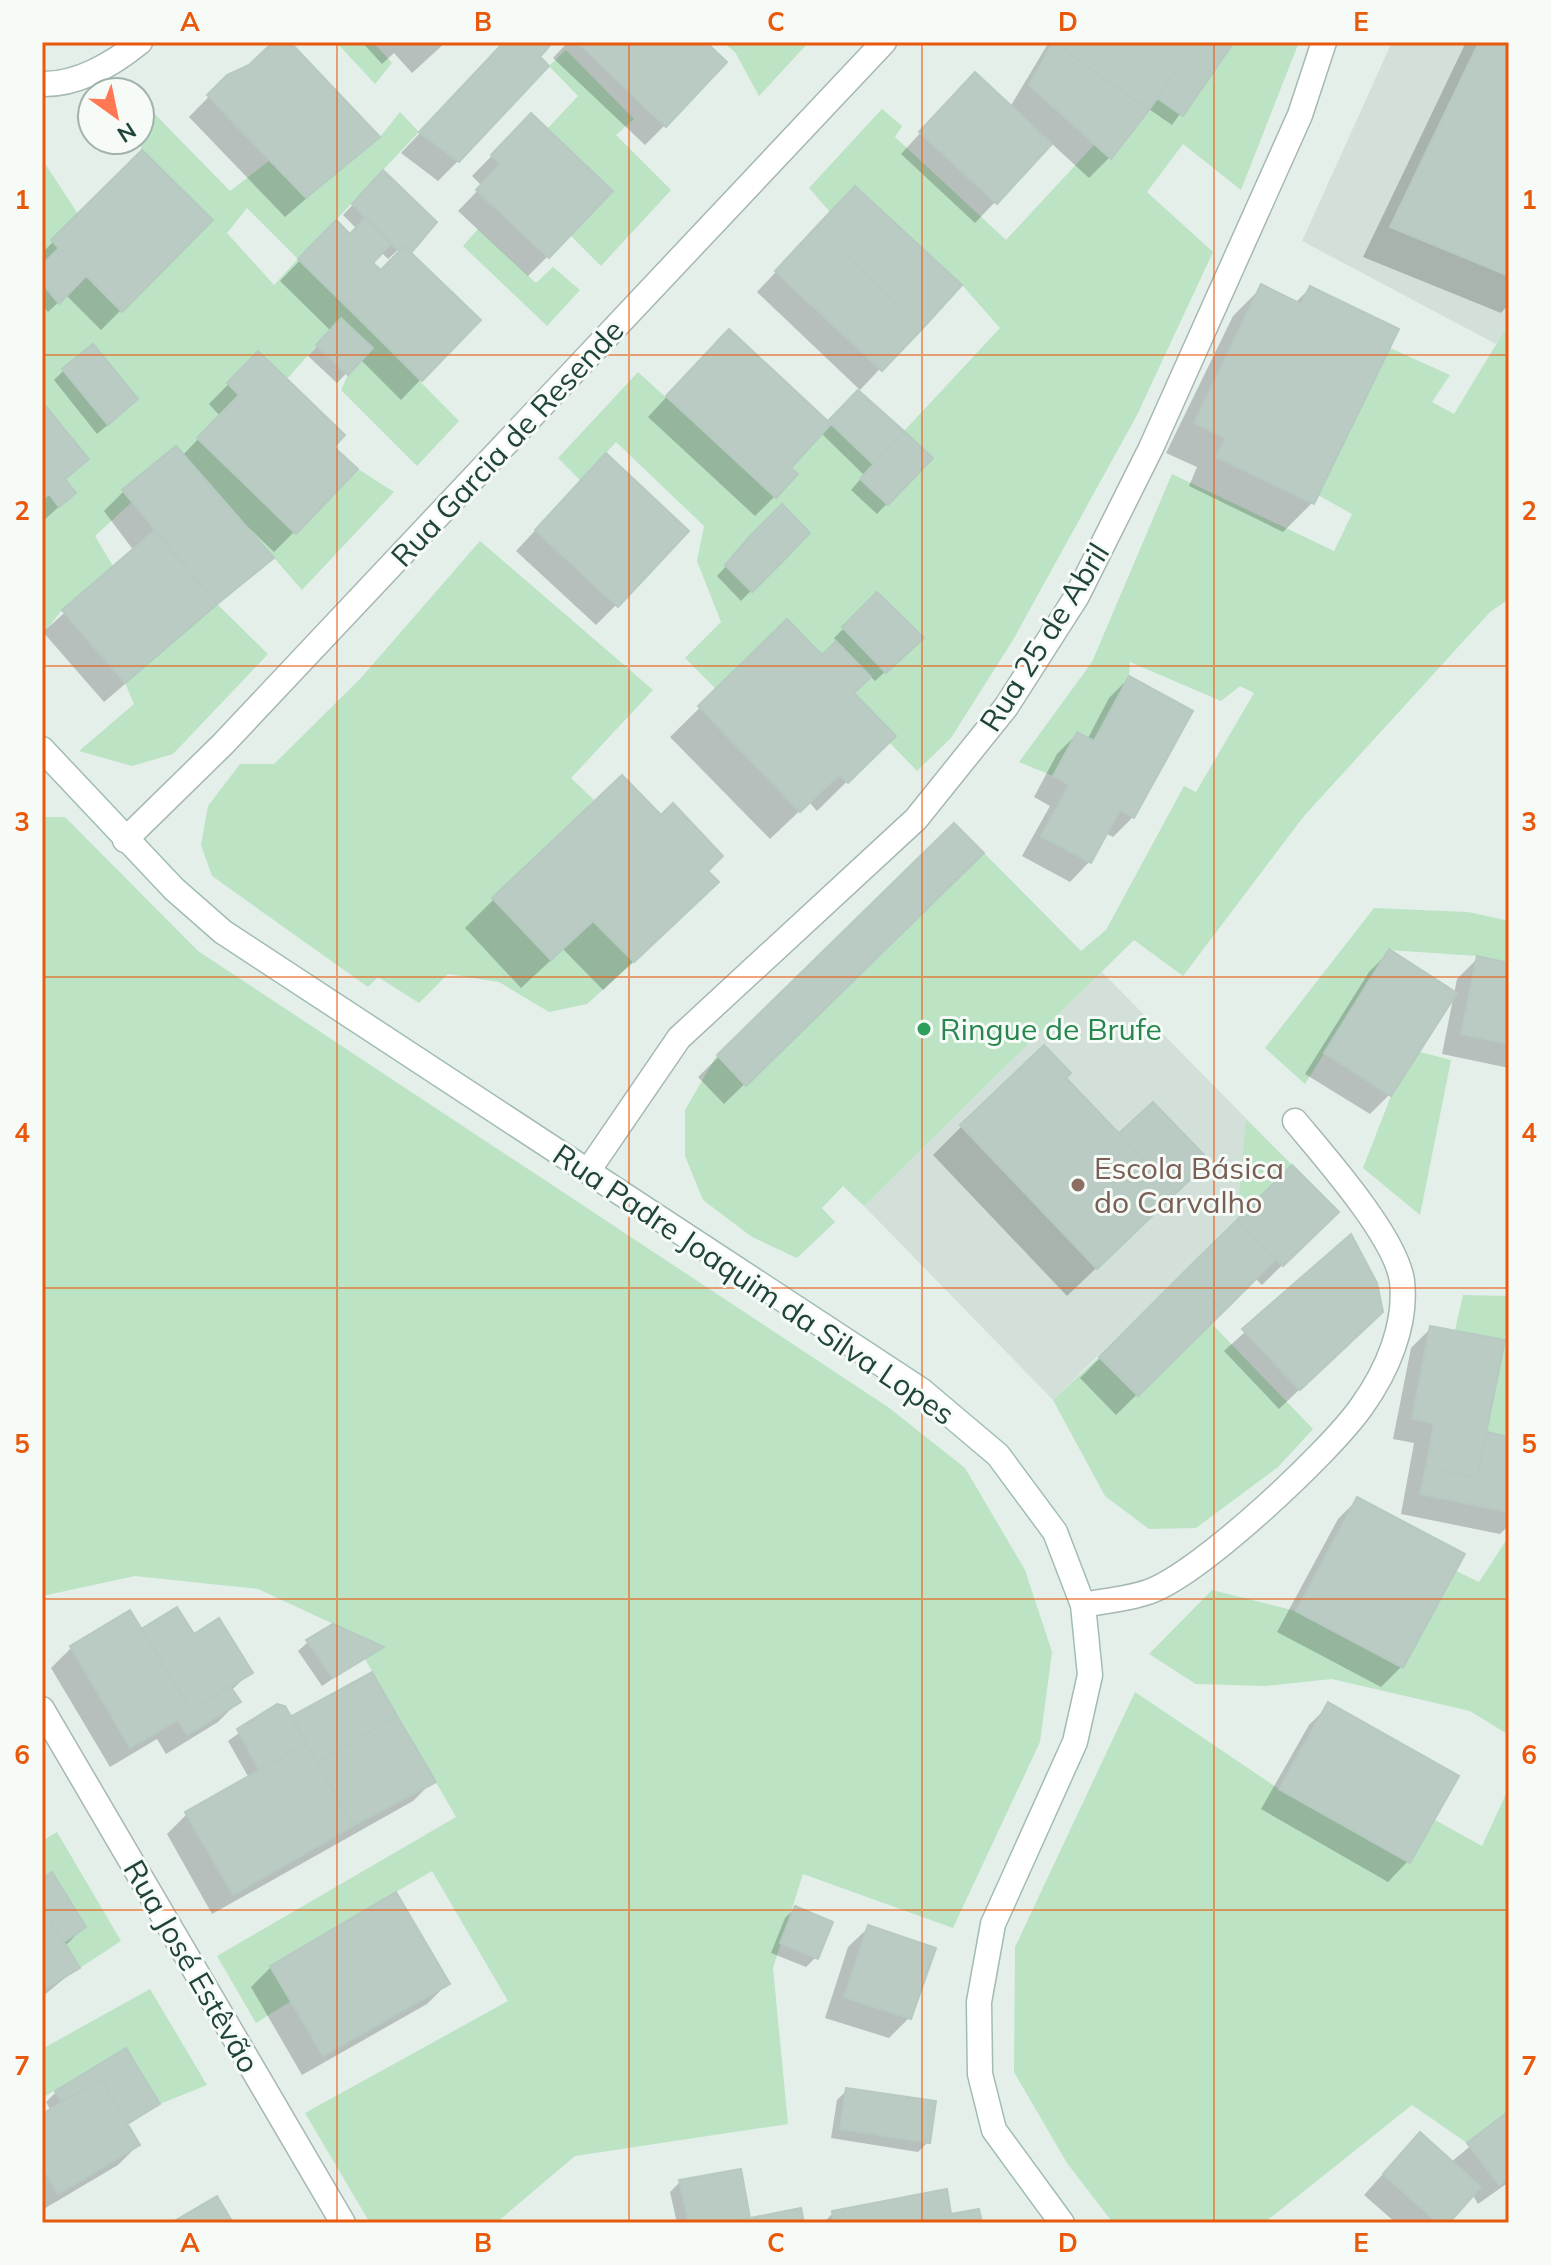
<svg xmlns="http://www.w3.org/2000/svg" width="1551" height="2265" viewBox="0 0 1551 2265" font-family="Mulish,sans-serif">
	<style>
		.built { fill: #d2e0d9 }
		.green { fill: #bbe3c4; fill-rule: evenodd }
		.shadow { fill: #0003; fill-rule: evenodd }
		.building { fill: #b9cbc3; stroke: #b6cac1; stroke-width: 2 }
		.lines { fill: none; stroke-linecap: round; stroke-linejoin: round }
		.street-casing { stroke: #a6b8b1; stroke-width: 27 }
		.secondary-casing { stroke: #a1bdb2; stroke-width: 27 }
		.street { stroke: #fff; stroke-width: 24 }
		.secondary { stroke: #fff; stroke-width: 24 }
		.grid { fill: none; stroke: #e8590c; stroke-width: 2; stroke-opacity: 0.55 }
		.leisure-dot { fill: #2e9e5b; stroke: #f6fbf8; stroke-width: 3 }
		.education-dot { fill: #8d6e63; stroke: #f6fbf8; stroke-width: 3 }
		.labels { text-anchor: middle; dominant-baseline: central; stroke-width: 6; stroke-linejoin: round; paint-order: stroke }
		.street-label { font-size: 30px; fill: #214439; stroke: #f6fbf8 }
		.leisure-label { font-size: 30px; fill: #27864d; stroke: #f6fbf8; text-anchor: start }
		.education-label { font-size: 30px; fill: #785e54; stroke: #f6fbf8; text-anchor: start }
		.neatline { fill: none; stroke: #e8590c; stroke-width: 3 }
		.grid-label { font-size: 26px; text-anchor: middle; font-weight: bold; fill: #e8590c }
	</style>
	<rect width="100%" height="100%" fill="#e4efea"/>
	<path class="built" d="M1392,42H1509V323L1496,344L1302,241Z
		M1102,972L1292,1165L1053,1400L864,1206Z"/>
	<path class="green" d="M336,42H373L392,63L375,84Z
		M723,42H809L759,96L735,52Z
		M1234,42H1299L1241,190L1183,144L1147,192L1213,252L1137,415L1013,640L951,738L917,771L890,743L896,736L854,693L871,677L836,641L822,655L787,620L716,689L685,658L721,622L697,561L704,526L616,442L581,481L558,458L638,372L776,498L798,474L791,468L831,424L873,464L860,479L888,505L932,458L904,431L1000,328L962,285L856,186L830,212L809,188L882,109L902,126L895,137L1006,240L1094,145L1111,159L1157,98L1183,116ZM782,504L810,533L752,592L725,565ZM877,592L923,638L886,672L842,627Z
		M566,50L634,119L616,135L671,190L601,266L570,235L613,190L548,128L578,96L549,66Z
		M140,99L230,191L269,161L306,198L380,137L400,112L419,132L299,259L459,421L417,466L341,390L348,375L373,348L341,318L287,379L257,352L227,383L239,395L197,438L358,469L394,492L302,590L177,447L132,502L95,536L113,566L62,610L42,635V500L49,494L59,507L76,494L65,479L89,459L42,402V283L59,304L86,276L123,311L213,220L142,150L138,140ZM247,208L298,259L274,285L227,233ZM93,345L138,400L108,425L62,369Z
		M42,159L78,214L59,248L42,265Z
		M478,229L536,283L553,267L580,290L547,326L463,246Z
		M1509,323V599L1490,612L1304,816L1183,976L1134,940L864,1206L843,1186L822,1208L835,1222L797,1258L752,1237L703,1200L685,1156V1110L717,1055L746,1086L984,853L1081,951L1106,930L1184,786L1196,792L1254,693L1240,686L1221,701L1130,662L1129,676L1094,741L1076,732L1053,776L1019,762L1092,662L1172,474L1334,551L1352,514L1318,495L1390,348L1450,375L1432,402L1454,414Z
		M480,541L653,690L571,778L594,800L492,898L551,960L593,921L634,962L587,1004L549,1012L499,982L448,974L419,1003L378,977L368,987L212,876L201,845L208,806L240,764H274L360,679Z
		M217,604L268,654L173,754L132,766L79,751L134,704L125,683Z
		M44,817H65L198,951L888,1407L965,1468L1025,1570L1052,1652L1040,1742L953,1928L803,1874L773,1968L788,2124L575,2156L496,2223H370L305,2113L508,2001L432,1871L270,1965L291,2001L256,2023L217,1956L456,1817L365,1659L383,1647L258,1589L135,1576L42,1596Z
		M1374,908L1468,912L1509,921V963L1477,956L1389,950L1305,1084L1265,1048Z
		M1420,1052L1451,1060L1420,1215L1363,1168L1391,1096Z
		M1246,1120L1292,1165L1237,1220Z
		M1463,1295L1509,1296V1437L1487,1432L1505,1340L1455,1330Z
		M1211,1323L1313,1429L1278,1467L1196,1528L1149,1529L1105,1496L1053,1400L1099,1357L1138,1396Z
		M1509,1536V1735L1470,1711L1332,1679L1266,1686L1196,1684L1149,1654L1212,1590L1296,1611L1403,1668L1456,1571L1479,1582Z
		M1135,1692L1279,1789L1410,1862L1435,1820L1482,1846L1506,1794L1509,1797V2111L1467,2143L1412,2105L1264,2223H1113L1067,2163L1014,2072L1015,1947Z
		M57,1832L121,1941L80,1968L64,1942L86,1927L52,1872L42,1878V1841Z
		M150,1989L207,2085L160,2104L126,2048L42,2098V2049Z"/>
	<path class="shadow" d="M276,42H287L377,137L285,217L189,117L228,77L250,67Z
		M362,42H446L412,73L394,53L382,64Z
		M506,42H551L458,161L438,181L401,153Z
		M568,42H703L665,125L645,145L553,58Z
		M1049,42H1232L1172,125L1146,107L1109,158L1089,178L1051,143L975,223L901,154L955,95L1010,107Z
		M1466,42H1509V304L1501,313L1363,257Z
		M531,116L548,256L528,276L458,211L482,186L472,176Z
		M142,153L211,220L101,330L66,295L48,312L42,305V253Z
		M383,173L408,253L478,320L401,400L360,359L337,383L308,356L331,331L280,281L336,223L350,236L357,229L343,215ZM399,249L401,252L381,273L371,263L381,252L388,259Z
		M835,209L959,285L860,390L757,292Z
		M1262,287L1295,303L1310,288L1312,503L1283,532L1189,486L1197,467L1166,453L1233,316Z
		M709,351L828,424L858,393L930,458L877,514L851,490L864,475L821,433L788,468L775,496L755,516L648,417Z
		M258,354L331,447L294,532L274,552L249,528L247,530L272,558L104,702L43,632L134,551L104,511L124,491L182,456L220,416L209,404Z
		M63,371L126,409L97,434L54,380Z
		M42,405L86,459L64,481L74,493L42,522Z
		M586,476L616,605L596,625L516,551Z
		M772,516L807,533L741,601L717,576Z
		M877,595L911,648L875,681L870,676L852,694L893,736L817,811L809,802L770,839L670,737L787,622L822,658L837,642L834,638Z
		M1129,678L1133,817L1113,837L1105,833L1090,861L1070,882L1022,856L1050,806L1034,797L1057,754L1077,734L1087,740L1109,698Z
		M954,826L981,853L724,1104L698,1077Z
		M705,871L687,911L603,990L563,949L521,988L465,928L494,899Z
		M1389,952L1390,1094L1370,1114L1305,1074L1369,972Z
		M1478,958L1509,965V1068L1442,1054L1457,979Z
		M1064,1078L1118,1136L1153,1104L1178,1190L1067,1296L933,1155L962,1126Z
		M1336,1212L1262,1285L1255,1278L1116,1415L1080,1378L1186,1272Z
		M1350,1237L1360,1332L1279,1409L1224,1351Z
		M1431,1328L1484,1434L1509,1439V1525L1500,1534L1401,1514L1414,1443L1393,1439L1411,1348Z
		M1358,1499L1401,1667L1381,1687L1277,1632L1338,1519Z
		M129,1612L140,1632L194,1637L250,1672L231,1691L238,1702L218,1722L166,1754L157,1739L110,1767L51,1668L71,1648Z
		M308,1642L380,1647L322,1686L298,1651Z
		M371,1674L433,1781L413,1801L212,1914L167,1834L187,1814L249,1778L228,1741L277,1706L291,1720Z
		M1329,1705L1408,1861L1388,1882L1261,1809L1309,1725Z
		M42,1881L84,1927L65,1946L78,1967L42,1997Z
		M795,1908L816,1957L806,1967L771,1953L785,1918Z
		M869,1927L909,2018L889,2038L825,2018L848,1947Z
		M271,1967L447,1984L427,2004L302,2075L251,1987Z
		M126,2051L157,2103L126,2126L138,2145L118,2165L42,2210V2116L51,2111L46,2102L56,2092Z
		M847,2090L928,2142L918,2152L831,2138L837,2100Z
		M1509,2114V2182L1478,2204L1472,2194L1446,2223H1396L1364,2195L1400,2155L1450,2163Z
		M680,2182L744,2222L802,2223H677L670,2192Z
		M833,2213L949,2216L980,2223H823Z"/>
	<path class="building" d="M273,42H290L380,137L306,198L207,95L227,75L249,65Z
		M504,42H526L549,66L459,162L419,132Z
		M526,42H553L540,57Z
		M577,42H706L727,62L666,127Z
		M1053,42L1149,110L1111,159L1029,85Z
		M1053,42H1197L1149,110Z
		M1197,42H1234L1183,116L1157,98Z
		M1479,42H1509V276L1390,227Z
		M975,72L1052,144L997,204L919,132Z
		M531,113L613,191L549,258L476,190L500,164L491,155Z
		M142,150L213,220L122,312L51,240Z
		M383,170L437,222L411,253L404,246L399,251L352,204Z
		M855,186L962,285L923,328L816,227Z
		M365,218L391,244L373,263L381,270L346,306L298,259L336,220L350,234Z
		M816,227L923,328L882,371L775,271Z
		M404,246L481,320L422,381L346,306Z
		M59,248L86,276L59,304L42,283V265Z
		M1261,284L1301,304L1310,286L1399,329L1314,504L1216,457L1225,438L1194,423Z
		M341,318L373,348L348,375L316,345Z
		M729,329L831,424L791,468L798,474L776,498L666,396Z
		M93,344L138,399L108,425L62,369Z
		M258,351L345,435L334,447L358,469L296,534L197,438L239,395L227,383Z
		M858,390L904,431L873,464L828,421Z
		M42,402L89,459L65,479L76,493L59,507L49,494L42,500Z
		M904,431L933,458L888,505L860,479Z
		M176,446L274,558L217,604L122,490Z
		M606,453L689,531L618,607L535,530Z
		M782,504L810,533L779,565L749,537Z
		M154,531L217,604L125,683L62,610Z
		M749,537L779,565L752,592L725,565Z
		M877,592L924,638L886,673L842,627Z
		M787,619L822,655L836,641L871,677L854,693L896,736L848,783L839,775L800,812L698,706Z
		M1129,676L1193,711L1134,818L1120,810L1091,863L1041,836L1069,785L1053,776L1077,732L1094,741Z
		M622,775L661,815L673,803L723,856L708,871L719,882L634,962L593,921L551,960L492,898Z
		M954,823L984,853L746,1086L717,1055Z
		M1389,949L1457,993L1391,1096L1324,1053Z
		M1477,956L1509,963V1044L1461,1034Z
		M1044,1045L1071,1073L1066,1078L1176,1193L1097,1269L960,1125Z
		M1153,1102L1210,1161L1176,1193L1119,1133Z
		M1292,1165L1339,1212L1283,1266L1237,1220Z
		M1237,1220L1276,1259L1224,1311L1185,1271Z
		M1351,1234L1377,1283L1383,1312L1300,1390L1242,1329Z
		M1185,1271L1224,1311L1138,1396L1099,1357Z
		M1430,1326L1505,1340L1477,1478L1426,1467L1434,1423L1412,1419Z
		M1487,1432L1509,1437V1512L1420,1494L1426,1467L1477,1478Z
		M1357,1497L1465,1554L1403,1668L1296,1611Z
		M177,1607L194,1634L219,1618L253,1673L191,1710L141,1629Z
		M130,1610L191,1710L230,1686L241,1702L187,1735L178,1720L130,1748L70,1646Z
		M333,1624L384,1647L333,1678L306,1640Z
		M372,1672L397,1716L317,1762L292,1716Z
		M1328,1702L1459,1776L1410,1863L1279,1789Z
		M277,1704L285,1706L307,1743L259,1770L237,1729Z
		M397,1716L436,1782L353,1826L317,1762Z
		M307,1743L353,1826L233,1895L185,1812Z
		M52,1872L86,1927L64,1942L48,1916L42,1919V1878Z
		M396,1892L450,1984L323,2056L270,1966Z
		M795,1906L833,1922L818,1959L780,1943Z
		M48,1916L80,1968L42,1991V1919Z
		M868,1925L936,1948L911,2019L844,1997Z
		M126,2048L160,2104L127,2124L101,2079L61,2102L55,2091Z
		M101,2079L140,2145L58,2194L42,2166V2114Z
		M846,2088L936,2101L930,2143L840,2129Z
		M1509,2111V2178L1499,2185L1467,2143Z
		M1420,2132L1481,2187L1449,2223H1438L1383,2174Z
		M741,2169L750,2218L727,2223H689L679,2180Z
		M947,2189L951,2214L979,2209L982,2223H834L832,2211Z
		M217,2196L233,2223H171Z
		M801,2208L804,2223H727L750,2218Z"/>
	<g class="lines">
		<defs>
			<path id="street" d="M42,84C77,85 113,64 140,42
				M125,840L223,744L884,42
				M588,1171L679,1038L916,819L1006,707L1077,596L1151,448L1300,115L1324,42
				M1083,1605C1104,1601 1128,1599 1148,1592C1200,1574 1330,1452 1362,1406C1387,1371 1407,1325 1402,1281C1396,1237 1324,1156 1295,1121
				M42,1709L343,2223"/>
			<path id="secondary" d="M42,749L174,889L223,932L921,1390L998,1455L1055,1532L1083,1605L1090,1675L1075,1742L993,1924L979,2002L980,2074L994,2130L1062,2223"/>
		</defs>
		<use href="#street" class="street-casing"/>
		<use href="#secondary" class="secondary-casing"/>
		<use href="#street" class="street"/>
		<use href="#secondary" class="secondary"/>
	</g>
	<path class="grid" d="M337,42V2223M629,42V2223M922,42V2223M1214,42V2223M42,355H1509M42,666H1509M42,977H1509M42,1288H1509M42,1599H1509M42,1910H1509"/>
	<circle class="leisure-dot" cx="924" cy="1029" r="8"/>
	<circle class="education-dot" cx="1078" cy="1185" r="8"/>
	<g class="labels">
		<g class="street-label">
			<text transform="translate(507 443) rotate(-47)">Rua Garcia de Resende</text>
			<text transform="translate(1044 637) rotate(-58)">Rua 25 de Abril</text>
			<text transform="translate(754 1284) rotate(34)">Rua Padre Joaquim da Silva Lopes</text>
			<text transform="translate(192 1966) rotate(60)">Rua José Estêvão</text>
		</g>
		<g class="leisure-label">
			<text x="940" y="1029">Ringue de Brufe</text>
		</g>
		<g class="education-label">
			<text x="1094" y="1168">Escola Básica<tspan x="1094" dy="34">do Carvalho</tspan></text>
		</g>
	</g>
	<rect width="1551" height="2265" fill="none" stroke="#f6fbf8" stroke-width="88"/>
	<g transform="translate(116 116) rotate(147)"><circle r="38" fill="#f6fbf8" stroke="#a1b2ac" stroke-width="2"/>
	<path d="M0-6L14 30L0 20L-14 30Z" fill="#ff7853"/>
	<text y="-12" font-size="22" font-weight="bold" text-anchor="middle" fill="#214439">N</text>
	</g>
	<rect x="44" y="44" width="1463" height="2177" class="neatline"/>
	<g class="grid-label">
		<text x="190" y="31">A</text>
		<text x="483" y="31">B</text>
		<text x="776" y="31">C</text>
		<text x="1068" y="31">D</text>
		<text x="1361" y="31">E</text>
		<text x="22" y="209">1</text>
		<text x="1529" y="209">1</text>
		<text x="22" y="520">2</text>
		<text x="1529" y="520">2</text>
		<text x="22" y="831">3</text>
		<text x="1529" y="831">3</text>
		<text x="22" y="1142">4</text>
		<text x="1529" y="1142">4</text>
		<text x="22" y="1453">5</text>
		<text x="1529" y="1453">5</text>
		<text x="22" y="1764">6</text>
		<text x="1529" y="1764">6</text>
		<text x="22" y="2075">7</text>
		<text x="1529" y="2075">7</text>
		<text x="190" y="2252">A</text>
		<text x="483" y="2252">B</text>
		<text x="776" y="2252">C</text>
		<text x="1068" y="2252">D</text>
		<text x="1361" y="2252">E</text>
	</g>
</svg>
